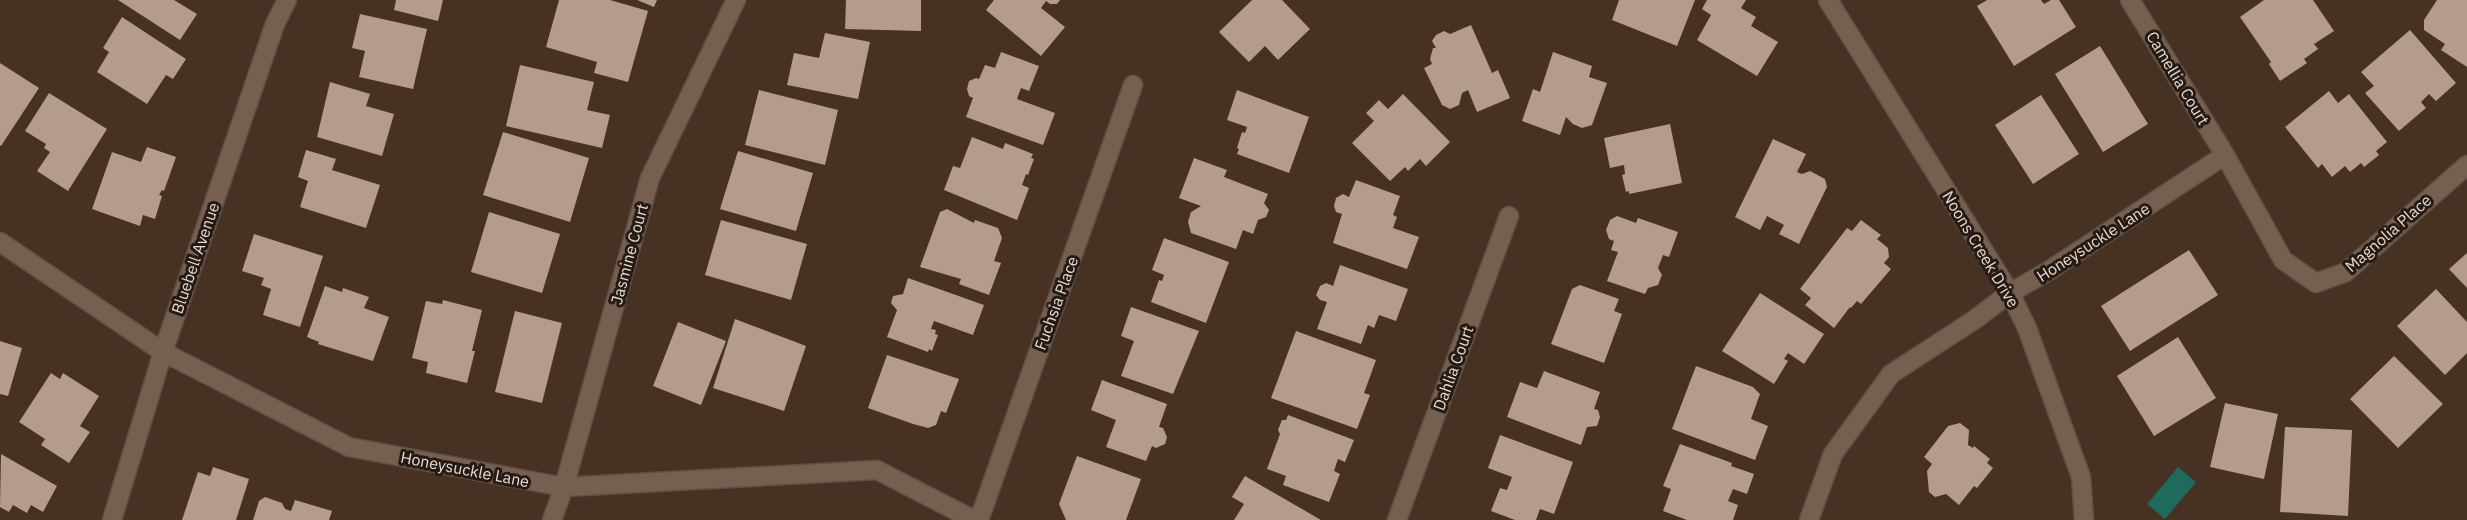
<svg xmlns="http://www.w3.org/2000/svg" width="2467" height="520" viewBox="0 0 2467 520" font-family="'IBM Plex Sans',sans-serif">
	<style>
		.water { fill: #1e6b5d }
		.building { fill: #b59b8a }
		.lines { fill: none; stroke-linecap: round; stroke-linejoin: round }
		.minor-casing { stroke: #604e42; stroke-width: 21 }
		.minor { stroke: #765f4f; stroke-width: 18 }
		.labels { text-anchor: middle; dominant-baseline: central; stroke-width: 6; stroke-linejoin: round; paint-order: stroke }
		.street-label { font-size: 16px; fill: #e8dad1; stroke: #251b14 }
	</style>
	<rect width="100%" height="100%" fill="#463122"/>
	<path class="water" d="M2178,467L2196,482L2165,519L2147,504Z"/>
	<path class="building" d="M118,0H174L197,14L180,40Z
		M396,0H443L438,21L394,10Z
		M559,0H610L648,11L628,82L594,73L597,62L546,47Z
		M637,0H657L654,7Z
		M846,0H921V31L845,29Z
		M994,0H1060L1057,4H1050L1046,1L1041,8L1065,27L1041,56L986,10Z
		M1252,0H1282L1310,29L1278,60L1265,46L1249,62L1219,32Z
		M1619,0H1695L1677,46L1612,20Z
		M1707,0H1746L1741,8L1756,17L1751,26L1778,42L1757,76L1697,40L1711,15L1702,9Z
		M1987,0H2041L2044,4L2051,0H2059L2076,27L2014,66L1977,6Z
		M2264,0H2313L2334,31L2314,44L2318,49L2304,59L2307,63L2280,81L2269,64L2271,62L2240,17Z
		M2437,0H2467V67L2441,50L2445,44L2424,30V20Z
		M360,14L427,29L413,89L359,77L365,51L352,48Z
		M122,17L186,59L173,79L166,75L147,104L97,72L109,52L103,48Z
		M1471,25L1492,73L1498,70L1510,98L1477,112L1468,90L1462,93L1459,105L1450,109L1442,105L1424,68L1432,64L1430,59L1433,48H1436L1432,41L1436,35L1444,31L1450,34Z
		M2410,30L2456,83L2436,101L2429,94L2421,102L2426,108L2399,131L2365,93L2374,86L2361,72Z
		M825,33L870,42L858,99L787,85L794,53L819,58Z
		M2100,46L2148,124L2103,152L2055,74Z
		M1001,52L1039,66L1029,91L1021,88L1017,99L1055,113L1043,145L966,117L973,98L969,96L967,89L969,81L976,78L979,79L985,65L995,68Z
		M1553,52L1592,66L1589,77L1607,83L1592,125L1582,128L1573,124L1566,117L1560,135L1522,121L1533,89L1540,92Z
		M0,63L39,88L1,146L0,145Z
		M520,65L594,82L587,110L610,115L602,148L506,126Z
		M330,82L370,94L366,106L394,114L382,156L317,137Z
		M759,90L838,110L825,165L745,145Z
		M1237,90L1309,117L1289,173L1237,154L1239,149L1237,148L1242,132L1245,133L1247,127L1227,120Z
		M2329,91L2338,103L2349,94L2387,142L2376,151L2379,155L2364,167L2361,163L2350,172L2345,166L2332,177L2322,164L2318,168L2285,127Z
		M49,93L107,129L68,191L37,171L50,152L44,148L46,144L25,131Z
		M1403,94L1450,142L1426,166L1420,159L1408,171L1405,167L1390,181L1352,143L1374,121L1366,113L1379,100L1388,109Z
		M2041,95L2079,154L2033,184L1995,125Z
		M1670,124L1682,183L1629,194V191L1626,192L1622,175L1625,174L1624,165L1610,168L1604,138Z
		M503,132L589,158L570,222L483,195Z
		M972,137L1003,149L1005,143L1033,154L1031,158L1034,159L1028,175L1026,174L1022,185L1029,188L1017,220L944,190L953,166L960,168Z
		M1773,139L1806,154L1797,172L1802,174L1810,171L1825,179L1827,187L1799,244L1779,234L1784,225L1767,216L1760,230L1735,217Z
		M147,147L176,157L164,191L162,190L159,195L162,196L155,219L143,215L140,226L92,209L112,152L141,162Z
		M306,150L336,159L332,170L380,185L366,228L300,207L308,181L298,177Z
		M738,151L813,173L796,231L720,209Z
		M1194,158L1227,170L1224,177L1268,194L1264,203L1269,210L1266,217L1258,220L1253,234L1243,230L1236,249L1191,233L1188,222L1191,212L1201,206L1179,198Z
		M1356,180L1400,196L1393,215L1397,217L1393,228L1419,237L1407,269L1333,243L1342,214L1336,212L1334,206L1336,198L1343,194L1349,197Z
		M947,209L974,223L975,220L998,228L1002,238L994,261L1001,263L989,295L959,284L961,279L920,267L940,212Z
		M489,212L560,234L542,293L471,272Z
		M1617,216L1636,223L1638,218L1678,232L1669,257L1663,255L1658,268L1662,275L1658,285L1648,288L1645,294L1607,281L1618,252L1611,250L1614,241L1609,239L1606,230L1610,220Z
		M721,220L807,244L791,300L705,275Z
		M1861,220L1881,235L1877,239L1888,248L1889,257L1884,263L1891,269L1861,304L1857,301L1851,308L1850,307L1834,328L1805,305L1811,298L1800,289L1847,228L1852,231Z
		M254,234L323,256L300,327L263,315L271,289L261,285L264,278L242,271Z
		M1164,238L1229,262L1206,323L1151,302L1159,280L1162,281L1164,275L1152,270Z
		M2189,250L2218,295L2130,351L2101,306Z
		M2467,253V288L2449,269Z
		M1340,265L1408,289L1396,321L1379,315L1374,328L1368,325L1361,344L1317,329L1327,302L1320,300L1316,295L1320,286L1326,283L1333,286Z
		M908,278L984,305L973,335L934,321L931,329L936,330L935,334L938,335L932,351L929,349L928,352L887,337L897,310L891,303L893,296L903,294Z
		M1580,285L1619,299L1614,311L1622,314L1604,363L1551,344L1572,289Z
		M325,286L342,292L343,288L369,297L364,308L389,317L373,361L318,344L319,342L307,337Z
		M2436,289L2467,322V353L2445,375L2397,326Z
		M1760,293L1824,334L1804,364L1788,353L1784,359L1788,361L1774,384L1722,351Z
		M443,300L482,310L472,351H475L467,383L426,373L428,362L412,358L426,301L442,304Z
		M1131,307L1199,331L1173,394L1121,376L1134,341L1121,336Z
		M515,311L562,323L542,403L495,392Z
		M735,319L806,346L784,411L713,388Z
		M678,322L726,341L701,405L653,386Z
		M1296,331L1376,360L1364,393L1370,395L1357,429L1271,398Z
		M2178,337L2216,398L2154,436L2117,376Z
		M0,341L22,348L8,396L0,394Z
		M887,355L959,379L946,413L941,411L936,425L928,428L913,424L868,408Z
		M2394,356L2443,404L2398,448L2350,399Z
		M1696,366L1753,387L1760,394L1751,419L1768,426L1755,460L1672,429Z
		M1544,371L1600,392L1594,409L1598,410L1600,417L1597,426L1587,427L1581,445L1507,417L1520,382L1537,388Z
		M51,373L60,379L63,373L99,396L80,426L90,432L69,463L41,445L45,439L19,422Z
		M1102,380L1167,404L1159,427L1163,428L1167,437L1165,444L1156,448L1152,446L1146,461L1106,447L1116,420L1091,410Z
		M2225,403L2278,414L2264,479L2210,467Z
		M1288,415L1354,440L1345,462L1338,459L1334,471L1340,474L1329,502L1283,485L1286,476L1267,469L1280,434L1278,430L1282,420H1286Z
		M1960,423L1969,430L1968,445L1973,448L1974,446L1990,459L1987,463L1993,468L1977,488L1974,486L1959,505L1946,494L1935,497L1929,492L1927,471L1932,464L1924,457L1948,426Z
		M2285,427L2352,430L2348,516L2280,512Z
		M1500,435L1573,462L1554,514L1540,509L1536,520H1515L1491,511L1500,488L1507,490L1512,477L1488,468Z
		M1680,444L1732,463L1731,466L1754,474L1747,494L1733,489L1728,501L1738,505L1733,520H1687L1663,511L1671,489L1663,486Z
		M1,454L57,486L43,512L31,505L27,513L13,505L9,512L0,507Z
		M1077,456L1141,479L1126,520H1066L1059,504Z
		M213,467L249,479L236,520H182L198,472L210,476Z
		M1245,476L1321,520H1234L1244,504L1232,497Z
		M265,497L282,503L285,509L291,511L295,500L332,511L329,520H253L259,501Z"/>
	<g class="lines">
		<defs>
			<path id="minor" d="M1828,0L2010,293L2027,328L2081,477L2084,520
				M2130,0L2225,155L2283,260L2316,283L2346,272L2467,165
				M0,242L163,352L349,447L564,487L877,470L974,520
				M112,520L163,352L275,24L287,0
				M552,520L564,487L650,178L736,0
				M979,520L1133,85
				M1397,520L1509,216
				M1809,520L1833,454L1891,374L1974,320L2010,293L2050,270L2225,155"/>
		</defs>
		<use href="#minor" class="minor-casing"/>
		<use href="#minor" class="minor"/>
	</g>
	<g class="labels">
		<g class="street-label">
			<text transform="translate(2178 78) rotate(59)">Camellia Court</text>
			<text transform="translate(2388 233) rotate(-41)">Magnolia Place</text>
			<text transform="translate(2093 242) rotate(-33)">Honeysuckle Lane</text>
			<text transform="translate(1981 249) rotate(59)">Noons Creek Drive</text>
			<text transform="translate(629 254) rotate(-75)">Jasmine Court</text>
			<text transform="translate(195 258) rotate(-71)">Bluebell Avenue</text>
			<text transform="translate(1056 303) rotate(-70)">Fuchsia Place</text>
			<text transform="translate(1453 368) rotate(-70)">Dahlia Court</text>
			<text transform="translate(465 469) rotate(11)">Honeysuckle Lane</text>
		</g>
	</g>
</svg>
